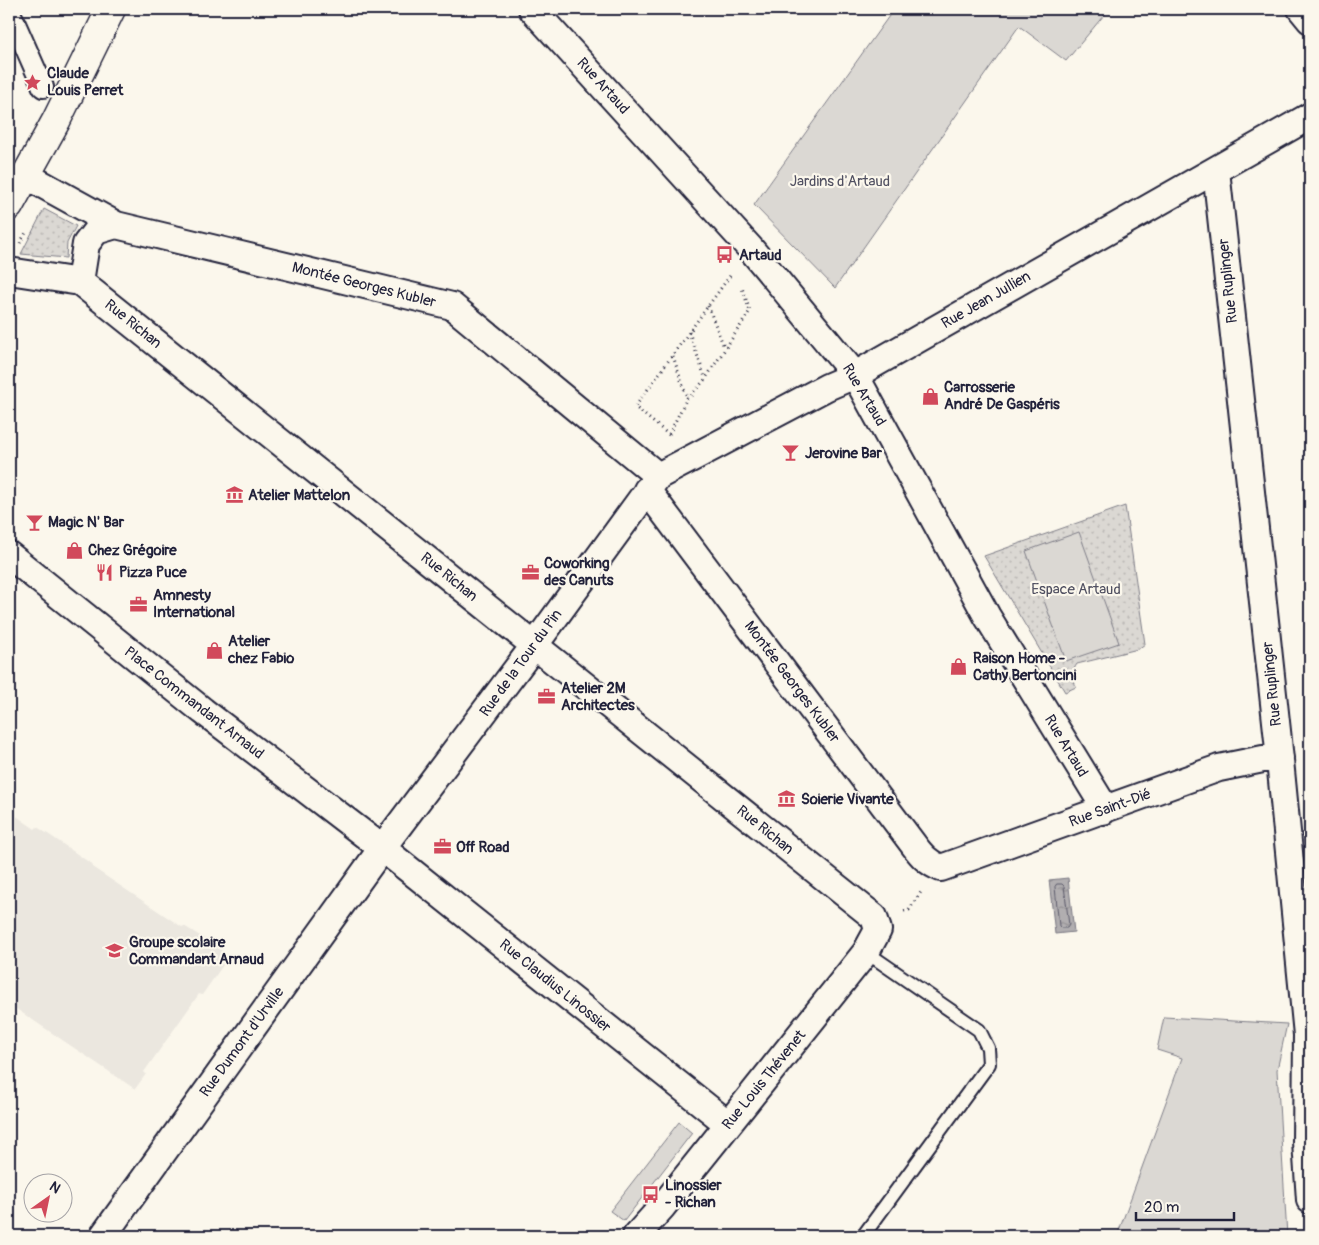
<svg xmlns="http://www.w3.org/2000/svg" width="1319" height="1245" viewBox="0 0 1319 1245" font-family="Pangolin,sans-serif">
	<style>
		.built { fill: #ebe7df }
		.grass { fill: url(#grass-dots); stroke: #7e7d87 }
		.garden { fill: #dbd8d3; stroke: #7e7d87 }
		.water { fill: url(#water-ripples); stroke: #787681 }
		.lines { fill: none; stroke-linecap: round; stroke-linejoin: round }
		.shore { stroke: #5b5a6a; stroke-width: 1 }
		.service-casing { stroke: #22223b; stroke-width: 16 }
		.pedestrian-casing { stroke: #22223b; stroke-width: 24 }
		.minor-casing { stroke: #22223b; stroke-width: 30 }
		.tertiary-casing { stroke: #22223b; stroke-width: 31 }
		.path { stroke: #22223b; stroke-width: 3; stroke-dasharray: 1 4; stroke-linecap: butt }
		.service { stroke: #fbf7ec; stroke-width: 12 }
		.pedestrian { stroke: #fbf7ec; stroke-width: 20 }
		.minor { stroke: #fbf7ec; stroke-width: 26 }
		.tertiary { stroke: #fbf7ec; stroke-width: 28 }
		.labels { text-anchor: middle; dominant-baseline: central; stroke-width: 4.5; stroke-linejoin: round; paint-order: stroke }
		.poi-label { font-size: 15px; font-weight: bold; fill: #22223b; stroke: #fbf7ec; text-anchor: start }
		.street-label { font-size: 15px; fill: #22223b; stroke: #fbf7ec }
		.park-label { font-size: 15px; fill: #505061; stroke: #fbf7ec }
	</style>
	<defs>
		<pattern id="grass-dots" width="8" height="8" patternUnits="userSpaceOnUse" patternTransform="scale(1.25)"><rect width="8" height="8" fill="#dbd8d3"/><path d="M2 2h.1M6 6h.1" fill="none" stroke="#bcb9b6" stroke-width="1.8" stroke-linecap="round"/></pattern>
		<pattern id="water-ripples" width="26" height="14" patternUnits="userSpaceOnUse" patternTransform="scale(1.25)"><rect width="26" height="14" fill="#b1aeb0"/><path d="M2 4q2-2 4 0t4 0M15 11q2-2 4 0t4 0" fill="none" stroke="#908d90"/></pattern>
	</defs>
	<rect width="100%" height="100%" fill="#fbf7ec"/>
	<filter id="ink" filterUnits="userSpaceOnUse"><feTurbulence type="fractalNoise" baseFrequency=".02" numOctaves="2"/><feDisplacementMap in="SourceGraphic" scale="10" xChannelSelector="R" yChannelSelector="G"/><feConvolveMatrix kernelMatrix="1 2 1 2 8 2 1 2 1" color-interpolation-filters="sRGB"/></filter>
	<g filter="url(#ink)">
		<path class="built" d="M9,811L35,829L37,827L51,836L93,865L92,867L182,927L184,926L197,934L228,955V958L202,995L199,994L144,1072L146,1074L135,1089L9,1004Z"/>
		<path class="grass" d="M44,209L76,226L67,243L66,258L21,254Z
			M1125,506L1145,644L1138,649L1077,664C1071,672 1073,678 1076,687L1065,692L984,556Z"/>
		<path class="garden" d="M894,9H1109L1066,61L1019,26L835,288L754,205Z
			M1079,532L1119,643L1066,661L1026,551Z
			M1164,1017L1287,1024L1277,1070L1287,1236H1117L1182,1058L1157,1050Z
			M679,1122L692,1133L624,1221L610,1211Z"/>
		<path class="water" d="M1068,878L1074,932L1055,934L1049,880Z"/>
		<g class="lines">
			<path class="shore" d="M1057,884H1062L1064,886L1069,925L1067,928H1061L1059,926L1055,887Z"/>
			<defs>
				<path id="service" d="M863,1236L989,1064L988,1048L979,1030L866,952"/>
				<path id="pedestrian" d="M9,10L43,87"/>
				<path id="minor" d="M532,9L750,248L855,375L987,616L1100,800L1103,811
					M1301,9L1310,20
					M1216,170L1278,740L1307,1035L1306,1142L1310,1200
					M27,176L116,225L452,306L658,476
					M9,271L80,282L874,917L878,930L866,952L663,1206L636,1236
					M80,282L86,244L96,231L116,225
					M647,490L913,844C921,855 928,863 941,868L1219,768L1263,759L1280,758
					M9,555L203,711L382,848L728,1124
					M103,1236L382,848L534,646L658,476L827,387L855,375L1310,116"/>
				<path id="tertiary" d="M9,206L56,121L111,9"/>
			</defs>
			<use href="#service" class="service-casing"/>
			<use href="#pedestrian" class="pedestrian-casing"/>
			<use href="#minor" class="minor-casing"/>
			<use href="#tertiary" class="tertiary-casing"/>
			<path class="path" d="M20,243L27,231
				M708,306L724,347
				M689,332L705,377
				M673,356L687,398
				M669,434L687,398L691,396L706,378L750,311L742,288
				M669,435L635,407L732,273
				M904,911L909,910L921,892"/>
			<use href="#service" class="service"/>
			<use href="#pedestrian" class="pedestrian"/>
			<use href="#minor" class="minor"/>
			<use href="#tertiary" class="tertiary"/>
		</g>
	</g>
	<defs>
		<symbol id="sight-bare" viewBox="-9 -9 18 18"><path d="M0-6L1.8-2.2L6-1.7L2.9 1.2L3.7 5.4L0 3.3L-3.7 5.4L-2.9 1.2L-6-1.7L-1.8-2.2Z" fill="#d1495b" stroke="#fbf7ec" stroke-width="2.5" paint-order="stroke"/></symbol>
		<symbol id="bus-bare" viewBox="-9 -9 18 18"><path d="M-5-6H5V4H4V6H2V4H-2V6H-4V4H-5ZM-3.5-4V0h7V-4ZM-3.5 1.2v1.5H-2V1.2ZM2 1.2v1.5H3.5V1.2Z" fill="#d1495b" stroke="#fbf7ec" stroke-width="2.5" paint-order="stroke"/></symbol>
		<symbol id="shop-bare" viewBox="-9 -9 18 18"><path d="M-5-2.5h2.3a2.7 3.5 0 0 1 5.4 0H5L5.5 6h-11ZM-1.5-2.5h3a1.5 2.3 0 0 0-3 0Z" fill="#d1495b" stroke="#fbf7ec" stroke-width="2.5" paint-order="stroke"/></symbol>
		<symbol id="bar-bare" viewBox="-9 -9 18 18"><path d="M-6-5H6L.8 .8V4.5H3.5V6h-7V4.5H-.8V.8Z" fill="#d1495b" stroke="#fbf7ec" stroke-width="2.5" paint-order="stroke"/></symbol>
		<symbol id="museum-bare" viewBox="-9 -9 18 18"><path d="M0-6L6-3V-2H-6V-3ZM-5-1h2V3h-2ZM-1-1h2V3h-2ZM3-1h2V3H3ZM-6 4H6V6H-6Z" fill="#d1495b" stroke="#fbf7ec" stroke-width="2.5" paint-order="stroke"/></symbol>
		<symbol id="restaurant-bare" viewBox="-9 -9 18 18"><path d="M-5-6h1v4h1v-4h1v4h1v-4h1v5L-1.5 .5V6h-2V.5L-5-1ZM5-6V6H3V1.5H1.5Q1.5-4 5-6Z" fill="#d1495b" stroke="#fbf7ec" stroke-width="2.5" paint-order="stroke"/></symbol>
		<symbol id="office-bare" viewBox="-9 -9 18 18"><path d="M-6-3h4V-5.5h4V-3h4V5H-6ZM-1-4.5V-3h2v-1.5ZM-6 0V1H6V0Z" fill="#d1495b" stroke="#fbf7ec" stroke-width="2.5" paint-order="stroke"/></symbol>
		<symbol id="school-bare" viewBox="-9 -9 18 18"><path d="M0-5L7-2L0 1L-7-2ZM-4 1L0 2.5L4 1V4Q0 6-4 4Z" fill="#d1495b" stroke="#fbf7ec" stroke-width="2.5" paint-order="stroke"/></symbol>
	</defs>
	<g fill-rule="evenodd">
		<use href="#sight-bare" x="20" y="70" width="25" height="25"/>
		<use href="#bus-bare" x="712" y="242" width="25" height="25"/>
		<use href="#shop-bare" x="918" y="384" width="25" height="25"/>
		<use href="#bar-bare" x="778" y="440" width="25" height="25"/>
		<use href="#museum-bare" x="222" y="482" width="25" height="25"/>
		<use href="#bar-bare" x="22" y="510" width="25" height="25"/>
		<use href="#shop-bare" x="62" y="538" width="25" height="25"/>
		<use href="#restaurant-bare" x="92" y="560" width="25" height="25"/>
		<use href="#office-bare" x="518" y="560" width="25" height="25"/>
		<use href="#office-bare" x="126" y="592" width="25" height="25"/>
		<use href="#shop-bare" x="202" y="638" width="25" height="25"/>
		<use href="#shop-bare" x="946" y="654" width="25" height="25"/>
		<use href="#office-bare" x="534" y="684" width="25" height="25"/>
		<use href="#museum-bare" x="774" y="786" width="25" height="25"/>
		<use href="#office-bare" x="430" y="834" width="25" height="25"/>
		<use href="#school-bare" x="102" y="938" width="25" height="25"/>
		<use href="#bus-bare" x="638" y="1182" width="25" height="25"/>
	</g>
	<g class="labels">
		<g class="poi-label">
			<text x="47" y="73">Claude<tspan x="47" dy="17">Louis Perret</tspan></text>
			<text x="739" y="255">Artaud</text>
			<text x="944" y="387">Carrosserie<tspan x="944" dy="17">André De Gaspéris</tspan></text>
			<text x="805" y="453">Jerovine Bar</text>
			<text x="248" y="495">Atelier Mattelon</text>
			<text x="48" y="522">Magic N' Bar</text>
			<text x="88" y="550">Chez Grégoire</text>
			<text x="544" y="563">Coworking<tspan x="544" dy="17">des Canuts</tspan></text>
			<text x="119" y="572">Pizza Puce</text>
			<text x="153" y="595">Amnesty<tspan x="153" dy="17">International</tspan></text>
			<text x="228" y="641">Atelier<tspan x="228" dy="17">chez Fabio</tspan></text>
			<text x="973" y="658">Raison Home -<tspan x="973" dy="17">Cathy Bertoncini</tspan></text>
			<text x="561" y="688">Atelier 2M<tspan x="561" dy="17">Architectes</tspan></text>
			<text x="801" y="799">Soierie Vivante</text>
			<text x="456" y="847">Off Road</text>
			<text x="129" y="942">Groupe scolaire<tspan x="129" dy="17">Commandant Arnaud</tspan></text>
			<text x="665" y="1185">Linossier<tspan x="665" dy="17">- Richan</tspan></text>
		</g>
		<g class="street-label">
			<text transform="translate(603 86) rotate(48)">Rue Artaud</text>
			<text transform="translate(1228 281) rotate(-96)">Rue Ruplinger</text>
			<text transform="translate(364 285) rotate(14)">Montée Georges Kubler</text>
			<text transform="translate(986 300) rotate(-30)">Rue Jean Jullien</text>
			<text transform="translate(133 324) rotate(39)">Rue Richan</text>
			<text transform="translate(864 395) rotate(59)">Rue Artaud</text>
			<text transform="translate(449 577) rotate(39)">Rue Richan</text>
			<text transform="translate(521 663) rotate(-54)">Rue de la Tour du Pin</text>
			<text transform="translate(792 682) rotate(53)">Montée Georges Kubler</text>
			<text transform="translate(1272 684) rotate(-96)">Rue Ruplinger</text>
			<text transform="translate(194 703) rotate(38)">Place Commandant Arnaud</text>
			<text transform="translate(1066 746) rotate(59)">Rue Artaud</text>
			<text transform="translate(1110 808) rotate(-20)">Rue Saint-Dié</text>
			<text transform="translate(765 830) rotate(39)">Rue Richan</text>
			<text transform="translate(555 986) rotate(39)">Rue Claudius Linossier</text>
			<text transform="translate(242 1042) rotate(-54)">Rue Dumont d'Urville</text>
			<text transform="translate(764 1080) rotate(-51)">Rue Louis Thévenet</text>
		</g>
		<g class="park-label">
			<text x="840" y="181">Jardins d'Artaud</text>
			<text x="1076" y="589">Espace Artaud</text>
		</g>
	</g>
	<rect width="1319" height="1245" fill="none" stroke="#fbf7ec" stroke-width="30"/>
	<rect x="15" y="15" width="1289" height="1215" fill="none" stroke="#22223b" stroke-width="2" filter="url(#ink)"/>
	<g transform="translate(48 1198) rotate(33)"><circle r="24" fill="#fbf7ec" stroke="#a4a2a5"/>
	<path d="M0-4L9 19L0 12L-9 19Z" fill="#d1495b"/>
	<text y="-8" font-size="14" font-weight="bold" text-anchor="middle" fill="#22223b">N</text>
	</g>
	<path d="M1136 1212v8h98v-8" fill="none" stroke="#22223b" stroke-width="2.5"/>
	<text x="1144" y="1212" font-size="15" fill="#22223b" stroke="#fbf7ec" stroke-width="4" paint-order="stroke">20 m</text>
</svg>
